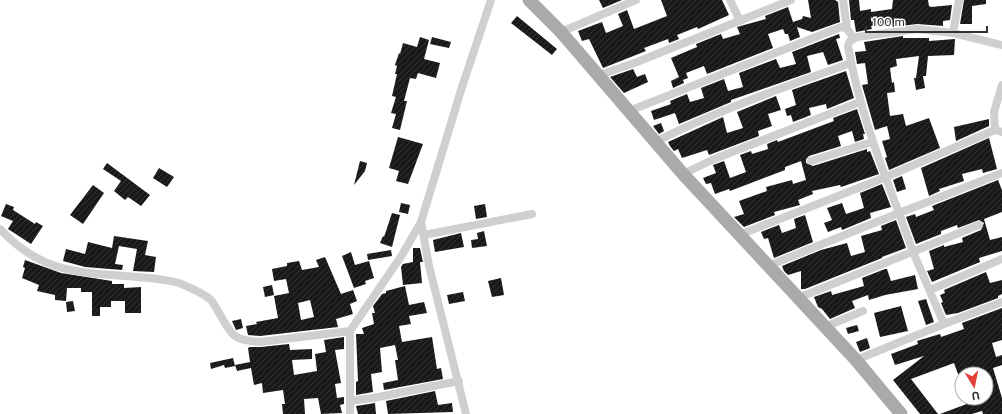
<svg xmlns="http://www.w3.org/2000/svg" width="1002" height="414" viewBox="0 0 1002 414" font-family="'Public Sans',sans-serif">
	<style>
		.building { fill: url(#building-hatch); fill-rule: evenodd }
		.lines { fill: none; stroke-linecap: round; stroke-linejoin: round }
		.street { stroke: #cfcfcf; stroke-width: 8 }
		.primary { stroke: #aaa; stroke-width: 13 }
	</style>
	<defs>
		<pattern id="building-hatch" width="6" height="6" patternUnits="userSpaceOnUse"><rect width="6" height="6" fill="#191919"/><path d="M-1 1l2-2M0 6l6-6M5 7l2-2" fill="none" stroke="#323232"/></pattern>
	</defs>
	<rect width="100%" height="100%" fill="#fff"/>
	<path class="building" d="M599,0H622L603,8Z
		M661,0H722L729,15L698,29L697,27L677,35L679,39L669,43L668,39L644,48L646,51L603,68L589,39L582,41L578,31L602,22L606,33L623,26L618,14L627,10L634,29L667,16Z
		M808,0H835L838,2L840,22L812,32L797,27L800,37L790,41L788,34H785L783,29L768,34L773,48L707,74L704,66L686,73L688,78L683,80L684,83L673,88L671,81L679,77L671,58L697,47L696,44L721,34L723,39L740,34L737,27L766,19L765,16L788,7L793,22L802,19L803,16L811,18Z
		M849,0H859L860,11L871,9V12L892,9L893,0H928L929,6L931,7L952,5L950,20L943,21V26L917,24L893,27L892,22L871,26L872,29L856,32L854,20H851Z
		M964,0H986V4L972,6V24H960Z
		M517,16L557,49L552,55L511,23Z
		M839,34L840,38L836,39L843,60L828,65L823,52L807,56L811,72L731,100V102L679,124L675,113L654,120L651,111L671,104L670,101L687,94L690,102L704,98L701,88L724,79L728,91L743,87L739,73L776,59L780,68L796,64L792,52Z
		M903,36V38H929V41L955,39L954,55L928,56L926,76H923L925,88L916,90L914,78H916L919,56L896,59L897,66L890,68L892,83L894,82L895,92L887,93L890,116L903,114L906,126L929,118L940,148L889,170L885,158L887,157L882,141L890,139L887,126L875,130L862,85L868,84L865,63L857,64L855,52L866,51L864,42Z
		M420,37L429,40L424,59L440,63L436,78L418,73L416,79L410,78L404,101H407L400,130L392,128L396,114L391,113L396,97L392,96L397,74H395L397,66L395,65L399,53L400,54L403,43L417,47Z
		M432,37L451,42L449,48L430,44Z
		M633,69L637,77L645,74L648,82L624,93L610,77Z
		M846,71L854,98L827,109L826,104L809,108L811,115L793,122L791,115L787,116L785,109L796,105L792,90Z
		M776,96L781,110L768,114L772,126L758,131L759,136L709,155L707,150L682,158L678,149L674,151L670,146L668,142L723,117L727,133L743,128L737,112Z
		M857,109L865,134H863L864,139L855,142L852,131L838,136L841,146L809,156L806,159V163L813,166L867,149V152L870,151L879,174L841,187L840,185L812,191L813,194L798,200L800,205L774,212L775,215L744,227L734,217L744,214L739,201L767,191L766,187L792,180L793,184L806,180L801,161L785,167V170L730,191L729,189L715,194L711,183L706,184L703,178L716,173L713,165L724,161L730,178L746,172L740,155L751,151L752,154L768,149L767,144L777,140L778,142L834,121L833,118Z
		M989,119V126L956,141L954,127Z
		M661,123L664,131L659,134L653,126Z
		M398,137L423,144L408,184L396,181L399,171L389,168Z
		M989,138L997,169L983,173L982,169L962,174L964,181L939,189L940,191L929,196L921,168Z
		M360,161L367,163L365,171L354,185Z
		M107,163L150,195L141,206L128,197L125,200L114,191L121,181L103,169Z
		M159,168L174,177L167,187L153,178Z
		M902,176L906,189L897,192L893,180Z
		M998,180L1002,190V212L984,219L990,240L1002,237V251L979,258L980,262L932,282L927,271L934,269L929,251L944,245V247L963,242L962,238L981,230L984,223L979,220L958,228L957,225L941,231V234L916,244L906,217L915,214L916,217L934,210L932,206Z
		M882,184L891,207L870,213L871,218L847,228L842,230L841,227L828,232L824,223L832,220L827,208L842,203L846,214L864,208L860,193Z
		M93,185L104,193L83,224L70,215Z
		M401,203L410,205L408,214L399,212Z
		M6,204L14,207L13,210L35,224L36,222L43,226L31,244L8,229L13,221L1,216Z
		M485,204L487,217L476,219L474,206Z
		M392,213L400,215L392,247L380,243L383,236L384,237Z
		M805,215L813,242L774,258L768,238L764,239L761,232L779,225L782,233L796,228L794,219Z
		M896,220L906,248L882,257V258L805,289H801V271L788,275L784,271L782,266L821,250L847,243L851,256L865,252L861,236L882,230L881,226Z
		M484,231L487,246L472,248L471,240L478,239L477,233Z
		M461,233L464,247L435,252L433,240Z
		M114,236L148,241L145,255L156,257L154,272L133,271L137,249L119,246L115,264L123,265L122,270L85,267L63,261L66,249L85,254L88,242L112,248Z
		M413,248H420L423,262H420L422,283L403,285L401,267L403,264L413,262Z
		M391,250L392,256L368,260L367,254Z
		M351,252L355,265L369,261L374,278L365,281L366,284L354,288L342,256Z
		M325,257L341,294L353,290L357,301L350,304L353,314L336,319L338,327L260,336L248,335L246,326L257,324L256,322L278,318L274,296L289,293L286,279L274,281L272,269L287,266V263L299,261L302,270L319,267L316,260ZM310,300L314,317L301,320L298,303Z
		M25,260L61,273L112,281V284H124V288L141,287V313H125V301H111V307H100V316H92V292H81V288H67L66,301L55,300V295L37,291L39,285L22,278L25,268L23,267Z
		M885,269H887L891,281L915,275L918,289L885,295L869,300L868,295L852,301L855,308L830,319L822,309L818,307L814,297L831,291L832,295L864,286L862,278Z
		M986,272L990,283L1002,280V294L998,296V298L958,313L946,315L941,303L943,302L940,295L945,293L944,290Z
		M501,278L504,295L492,297L488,281Z
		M272,285L274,295L265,297L263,287Z
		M405,286L409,305L424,302L427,313L409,316L411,324L399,326L402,342L432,337L437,369L441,368L443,379L384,390L383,383L398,380L395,360H398L395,345L380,348L382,372L371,374L373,392L356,395V382L358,381L356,334H364L362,328L374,324L372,313H375L373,306L382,294L386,293V291Z
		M463,292L465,301L449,304L447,295Z
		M926,299L934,322L926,325L918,301Z
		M73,301L75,311L67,312L66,302Z
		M901,306L908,331L880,337L874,313Z
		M1002,308V340L992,343L996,357L1002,355V365L993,368L1002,398V414H983L982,411L972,414H940L972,402V400L986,398V370L974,374H958L954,363L911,379L938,414H920L893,380L924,356L895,365L891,354L918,344L917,341L920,340L940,334L941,337L964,329L962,323Z
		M241,319L243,328L236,330L232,321Z
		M857,325L859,331L848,334L846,328Z
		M344,337V349L335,350L341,383L335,384L337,398L344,397V404L340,405L342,413L321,414L318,398L304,399L305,414H283L282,404H285L283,390L263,393L262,383L254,385L251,368L237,371L235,365L250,362L248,348L250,347H261L289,344L290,350L312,349V359L292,360L294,375L317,371L315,354L326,352L324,340Z
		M867,338L870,348L860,352L856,342Z
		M233,358L235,366L225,368L224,365L211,369L210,363Z
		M435,391L438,405L452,403L453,412L388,414L386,401Z
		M375,403L376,414H358L356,406Z"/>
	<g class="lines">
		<path class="street" d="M730,0L740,21
			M843,0L847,29
			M959,0L953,33L917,29L857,37L850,41L848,46C858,104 878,158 899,213L1002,173
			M561,32L636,0
			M953,33L1002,45
			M597,76L637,62L791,0
			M629,111L841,27L847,29L854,38
			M995,130L994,112L1002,85
			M655,142C718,110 785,87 851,63
			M811,161L872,142
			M683,174L712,160L860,102
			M421,222L429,266L466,414
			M0,229C42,274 79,272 136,277C151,278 165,279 179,283C189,287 203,293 211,300C214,304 217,309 219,313C233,336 232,340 260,342L350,331
			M424,235L532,214
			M739,235L886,177L995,130L1002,132
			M768,266L899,213L913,252L944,324L1002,302
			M930,290L1002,259
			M798,298L979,225
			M825,327L863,311
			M856,360L944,324
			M350,401L373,398L459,381
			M350,414V331L402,255L421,222L462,87L491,0"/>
		<path class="primary" d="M529,0L561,32L683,174L856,360L901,414"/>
	</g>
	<g transform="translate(974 386) rotate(170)"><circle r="19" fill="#ffffff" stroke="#adadad"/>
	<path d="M0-3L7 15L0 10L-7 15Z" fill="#e53f39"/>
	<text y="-6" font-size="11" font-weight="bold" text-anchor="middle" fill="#323232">U</text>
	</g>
	<path d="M866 26v6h121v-6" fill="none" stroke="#323232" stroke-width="2"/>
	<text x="872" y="26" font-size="12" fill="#323232" stroke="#ffffff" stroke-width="3" paint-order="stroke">100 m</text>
</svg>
